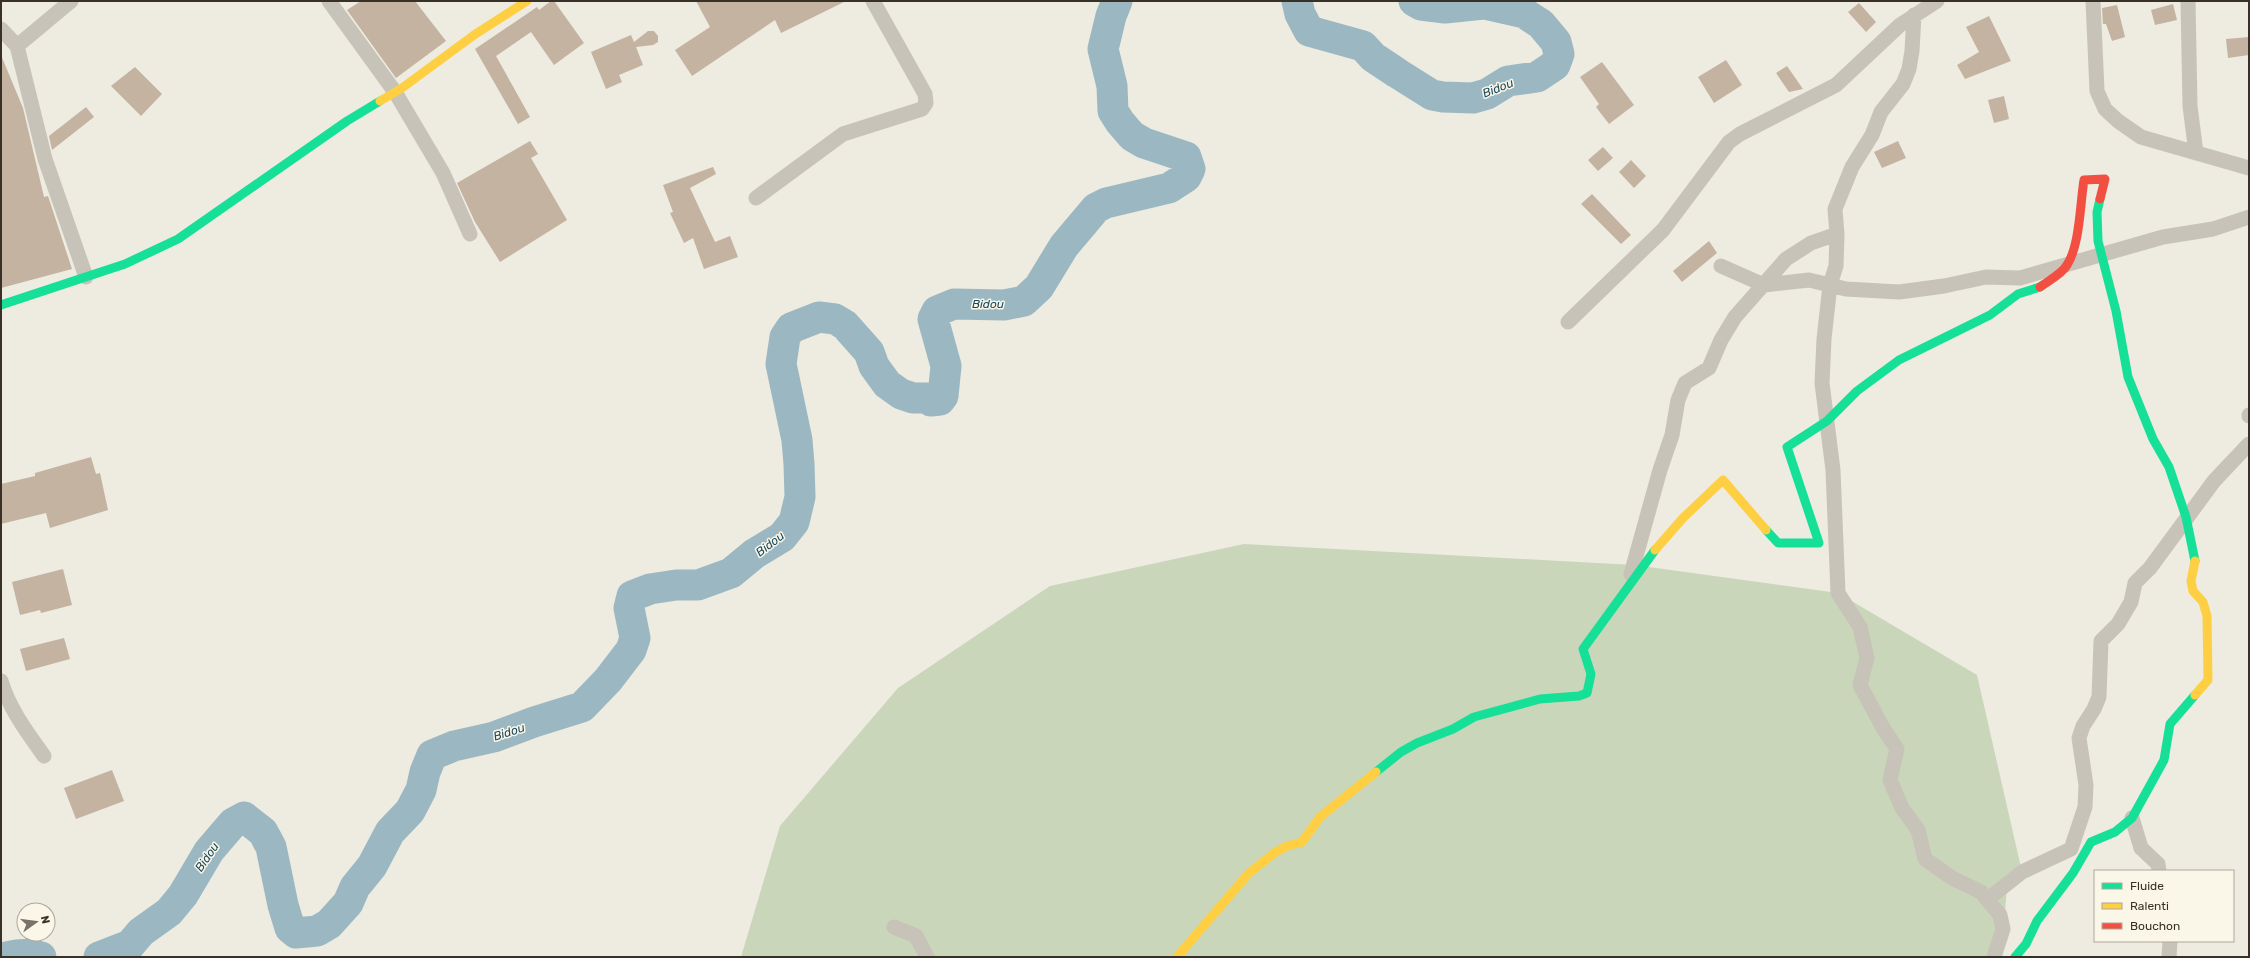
<svg xmlns="http://www.w3.org/2000/svg" width="2250" height="958" viewBox="0 0 2250 958" font-family="Rubik,sans-serif">
	<style>
		.green { fill: #c9d6b9 }
		.lines { fill: none; stroke-linecap: round; stroke-linejoin: round }
		.river { stroke: #9bb8c2; stroke-width: 31 }
		.building { fill: #c4b3a1 }
		.street { stroke: #c7c3b9; stroke-width: 15 }
		.fast { stroke: #16e098; stroke-width: 9 }
		.slow { stroke: #ffcf43; stroke-width: 9 }
		.jam { stroke: #f24e42; stroke-width: 9 }
		.labels { text-anchor: middle; dominant-baseline: central; stroke-width: 3; stroke-linejoin: round; paint-order: stroke }
		.water-label { font-size: 12px; font-style: italic; fill: #19485e; stroke: #fbf7e8 }
	</style>
	<rect width="100%" height="100%" fill="#eeebe1"/>
	<path class="green" d="M1244,544L1634,565L1838,593L1977,675L2022,872L2007,885L2002,957H741L780,826L898,688L1050,586Z"/>
	<g class="lines">
		<path class="river" d="M1297,1L1300,14L1309,31L1363,46L1373,57L1397,73L1432,95L1443,97L1473,98L1487,94L1508,81L1537,77L1555,65L1559,54L1556,42L1541,24L1524,13L1484,4L1445,8L1421,5L1414,1
			M6,957C19,954 29,953 41,957
			M99,957L130,945L141,932L169,912L183,895L209,851L233,823L244,817L263,832L271,847L283,905L290,928L296,933L317,931L329,924L348,903L355,887L372,866L390,832L410,811L421,790L425,772L432,755L454,746L494,737L534,722L582,707L608,680L631,650L635,638L629,608L632,596L650,589L676,585H698L731,573L754,554L782,537L794,522L800,497L799,464L797,440L781,364L785,337L791,328L819,317L835,319L845,325L869,352L874,366L887,384L901,394L913,398H928L931,401L940,400L943,396L946,366L933,319L937,311L954,304L1004,305L1024,301L1039,287L1064,246L1096,208L1106,203L1169,188L1186,177L1190,169L1186,157L1144,143L1132,136L1120,122L1113,111L1112,86L1103,49L1111,16L1117,1"/>
	</g>
	<path class="building" d="M361,1H415L446,41L396,78L347,10Z
		M551,1H554L584,43L554,65L531,32L496,56L530,117L518,124L475,49L537,7L539,10Z
		M696,1H846L781,33L775,20L692,76L675,50L710,27Z
		M1859,3L1876,22L1866,32L1848,12Z
		M2173,4L2177,20L2155,25L2151,10Z
		M2117,5L2125,37L2112,41L2106,24H2103L2102,8Z
		M1989,16L2011,61L1965,79L1957,65L1979,52L1966,27Z
		M648,31H654L658,36V42L653,45L636,47L643,65L619,75L622,82L606,89L591,52L631,35L634,42Z
		M2249,37V55L2228,58L2226,39Z
		M1,55L23,108L44,197L48,196L72,269L1,288Z
		M1726,60L1742,85L1714,103L1698,77Z
		M1602,62L1634,105L1609,124L1596,107L1599,104L1580,77Z
		M1787,66L1803,89L1789,92L1776,73Z
		M135,67L162,94L141,116L111,86Z
		M2004,96L2009,119L1994,123L1988,100Z
		M86,107L94,117L52,150L49,136Z
		M530,141L538,154L531,158L567,220L500,262L475,222L457,183Z
		M1898,141L1906,158L1882,168L1874,152Z
		M1603,147L1613,158L1598,171L1588,160Z
		M1631,160L1646,176L1634,188L1619,172Z
		M713,167L716,174L690,188L715,242L730,236L738,257L704,269L693,238L684,243L670,213L673,212L663,185Z
		M1592,194L1631,235L1621,244L1581,204Z
		M1709,241L1717,253L1682,282L1673,271Z
		M91,457L96,474L100,473L108,510L50,528L46,513L1,524V484L35,476V473Z
		M63,569L72,605L41,613L40,610L20,615L12,582Z
		M64,638L70,659L26,671L20,649Z
		M112,770L124,801L76,819L64,788Z"/>
	<g class="lines">
		<path class="street" d="M329,1L395,92L443,173L470,234
			M2093,1L2097,91L2105,109L2118,121L2141,137L2249,168
			M2188,1L2190,106L2196,153
			M1914,15L1912,51L1909,69L1903,84L1881,112L1872,135L1852,167L1835,209L1837,234L1836,266L1830,285L1824,339L1822,383L1833,470L1838,593L1860,627L1867,658L1860,685L1883,728L1897,749L1890,780L1902,808L1918,830L1925,859L1952,878L1981,892L2000,915L2003,929L1994,957
			M1,29L17,46L45,159L86,277
			M17,46L71,1
			M756,198L843,134L922,109L926,103L925,94L873,1
			M1721,266L1764,285L1809,280L1846,289L1899,292L1944,286L1986,277L2020,278L2163,237L2213,229L2249,217
			M1568,322L1663,230L1729,142L1740,134L1836,85L1900,25L1937,1
			M2249,415V416
			M1631,574L1660,470L1672,435L1678,400L1685,383L1709,368L1721,340L1735,317L1786,259L1811,243L1837,234
			M1,681C10,710 27,732 44,756
			M2132,818L2141,848L2158,864L2159,871
			M1988,899L2022,872L2071,849L2085,807L2086,785L2079,738L2083,726L2094,709L2099,697L2101,641L2118,624L2131,602L2135,583L2150,568L2214,481L2249,444
			M894,927L916,936L927,957
			M2169,957L2170,941"/>
		<path class="fast" d="M2100,199L2097,212L2098,241L2116,311L2128,377L2153,439L2169,467L2186,517L2195,561
			M1,305L125,264L178,239L347,121L380,101
			M1766,530L1778,543H1819L1787,447L1827,421L1857,391L1899,360L1990,315L2018,294L2040,287
			M1376,772L1401,752L1417,743L1453,729L1474,717L1540,699L1579,696L1587,693L1591,674L1583,649L1655,550
			M2015,957L2026,944L2037,921L2073,873L2091,842L2115,832L2132,818L2164,760L2170,724L2195,695"/>
		<path class="slow" d="M380,101L402,88L474,35L527,1
			M1655,550L1683,518L1723,480L1766,530
			M2195,561L2191,581L2193,591L2203,602L2207,616L2208,680L2195,695
			M1177,957L1248,874L1274,853L1287,846L1302,842L1320,817L1376,772"/>
		<path class="jam" d="M2040,287C2048,281 2062,274 2067,265C2080,245 2080,204 2084,180L2105,179L2100,199"/>
	</g>
	<g class="labels">
		<g class="water-label">
			<text transform="translate(1498 88) rotate(-22)">Bidou</text>
			<text x="988" y="304">Bidou</text>
			<text transform="translate(770 544) rotate(-38)">Bidou</text>
			<text transform="translate(509 732) rotate(-18)">Bidou</text>
			<text transform="translate(207 857) rotate(-56)">Bidou</text>
		</g>
	</g>
	<rect width="2250" height="958" fill="none" stroke="#393127" stroke-width="4"/>
	<rect x="2094" y="870" width="140" height="72" fill="#fbf7e8" stroke="#ada89b"/>
	<rect x="2102" y="883" width="20" height="6" fill="#16e098" stroke="#ada89b"/>
	<text x="2130" y="890" font-size="12" fill="#393127">Fluide</text>
	<rect x="2102" y="903" width="20" height="6" fill="#ffcf43" stroke="#ada89b"/>
	<text x="2130" y="910" font-size="12" fill="#393127">Ralenti</text>
	<rect x="2102" y="923" width="20" height="6" fill="#f24e42" stroke="#ada89b"/>
	<text x="2130" y="930" font-size="12" fill="#393127">Bouchon</text>
	<g transform="translate(36 922) rotate(76)"><circle r="19" fill="#fbf7e8" stroke="#ada89b"/>
	<path d="M0-3L7 15L0 10L-7 15Z" fill="#787268"/>
	<text y="-6" font-size="11" font-weight="bold" text-anchor="middle" fill="#393127">N</text>
	</g>
</svg>
